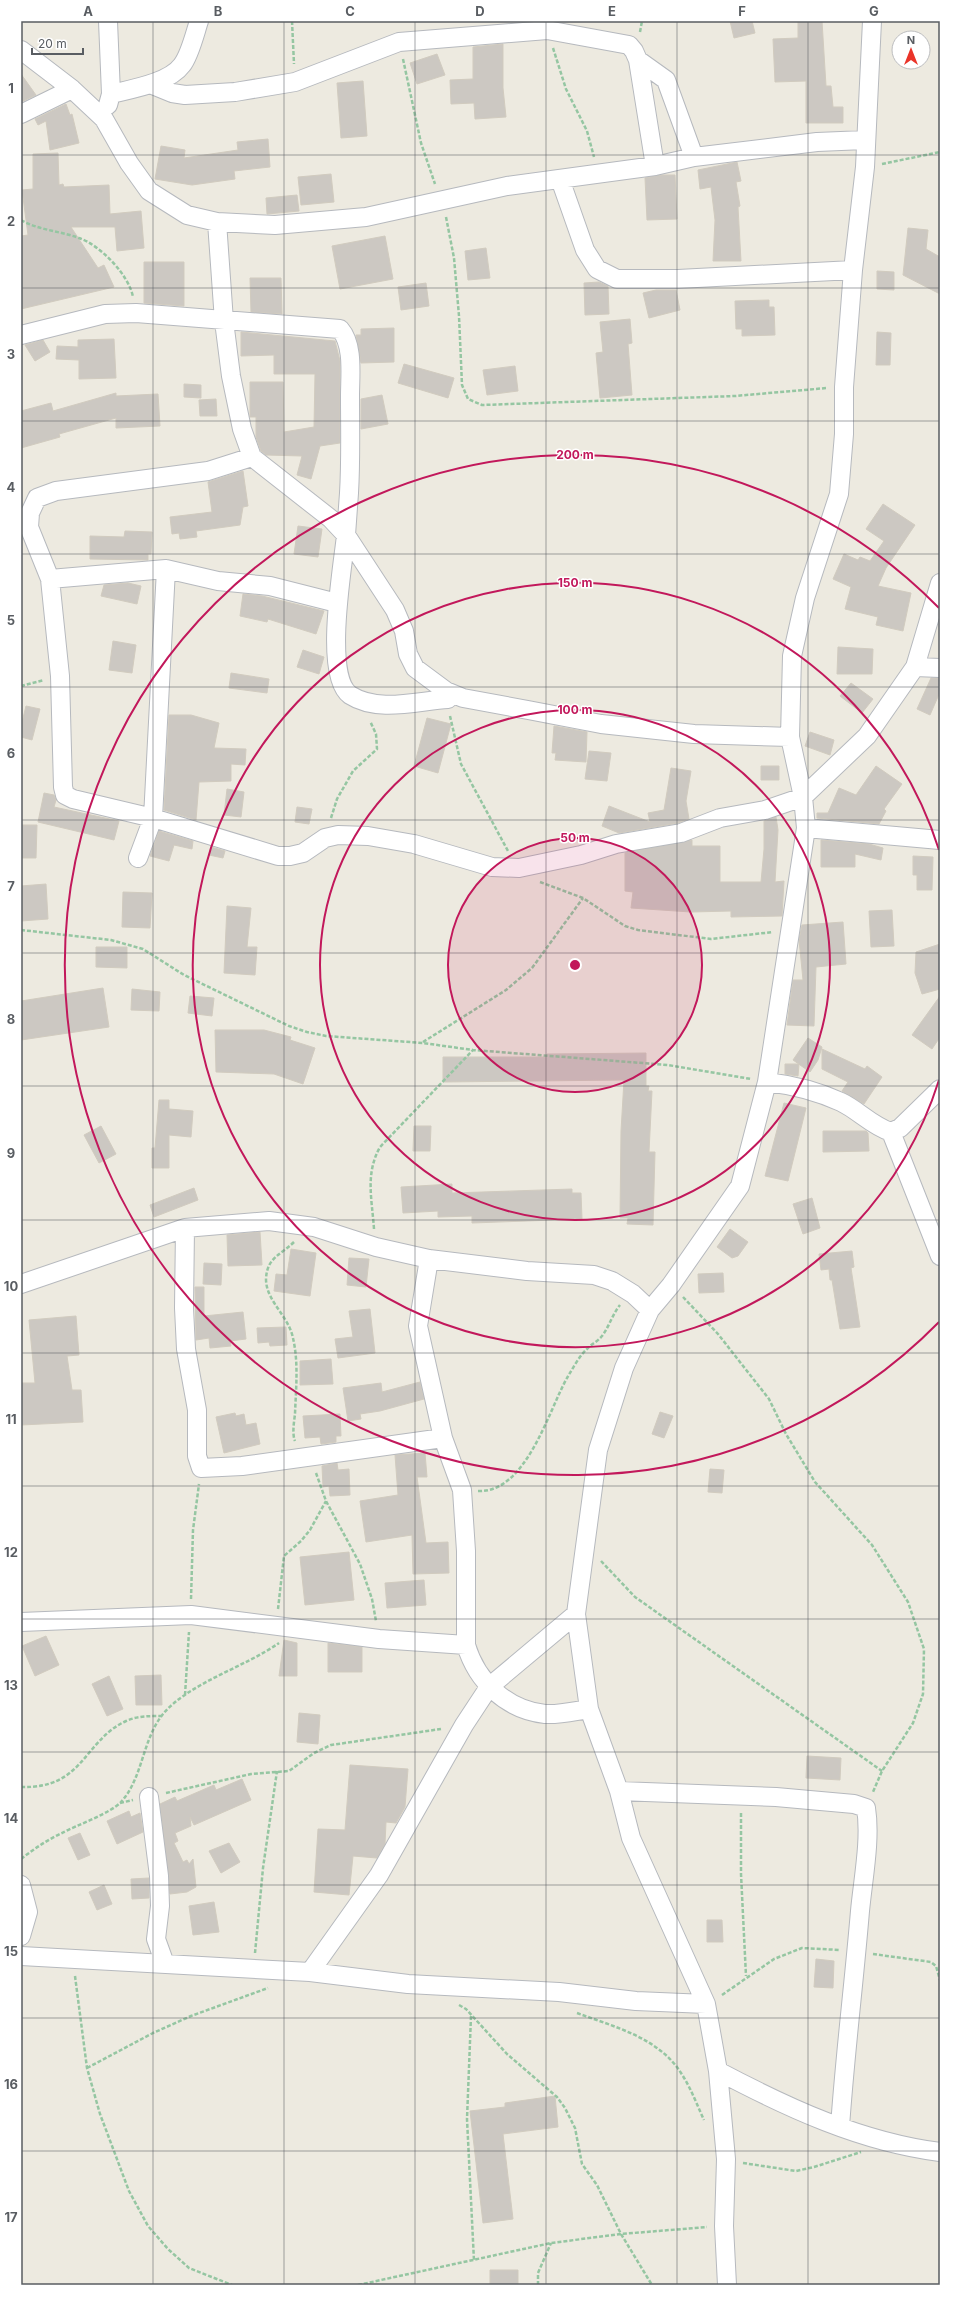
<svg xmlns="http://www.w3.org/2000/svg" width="961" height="2306" viewBox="0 0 961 2306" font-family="Inter,sans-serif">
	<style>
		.building { fill: #ccc8c2; stroke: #d1cbbf }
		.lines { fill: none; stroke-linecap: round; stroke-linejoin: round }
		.street-casing { stroke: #b6b9be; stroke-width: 20 }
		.path { stroke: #95c6a2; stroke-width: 2.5; stroke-dasharray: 4 2; stroke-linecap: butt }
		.street { stroke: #fff; stroke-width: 18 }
		.grid { fill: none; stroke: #595d62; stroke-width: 1; stroke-opacity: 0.55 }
		.ring { fill: none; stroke: #c2185b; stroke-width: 2 }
		.centre { fill: #c2185b; stroke: #fff; stroke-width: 2 }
		.ring-label { font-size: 12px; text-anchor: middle; font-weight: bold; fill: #c2185b; stroke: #fff; stroke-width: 3; stroke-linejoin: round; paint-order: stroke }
		.neatline { fill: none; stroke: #595d62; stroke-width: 1.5 }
		.grid-label { font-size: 13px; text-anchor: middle; font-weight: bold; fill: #595d62 }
	</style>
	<rect width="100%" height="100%" fill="#edeae0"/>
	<path class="building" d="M730,21H752L755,33L734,38Z
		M798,21H822L826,86H831L833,107H843V123H806V81L775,82L773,39L798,38Z
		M503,44V88L506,117L475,119L474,103L451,104L450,80L473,79V47Z
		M437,54L445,75L417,84L410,63Z
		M21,74L36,95L21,102Z
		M363,81L367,136L341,138L337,83Z
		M66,104L70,115L72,114L79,143L50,150L46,121L38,125L35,119Z
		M268,139L270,167L234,171L235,179L192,185L155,179L161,146L185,150L184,158L238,150L237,142Z
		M58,153L59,185L63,184L64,187L109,185L110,214L141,211L144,248L117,251L115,227H71L98,268L104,265L114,287L21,309V236L28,235L22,190L33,189V154Z
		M737,162L741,181L736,182L740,206L738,207L741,261H713L715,220L711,187L700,189L698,170Z
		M331,174L334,202L301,205L298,177Z
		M661,175H675L677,219L647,220L645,178Z
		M297,195L299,211L267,214L266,198Z
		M908,228L928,230L926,249L940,257V294L903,275Z
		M385,236L393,279L340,289L332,246Z
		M486,248L490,278L468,280L465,251Z
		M144,262H184V306L144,303Z
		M877,271L894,272V290L877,289Z
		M250,278H281L282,314L251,312Z
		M599,282L608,286L609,314L585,315L584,283Z
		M426,283L429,306L401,310L398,287Z
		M656,290H676L680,310L649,318L643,293Z
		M769,300V307H774L775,335L742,336V329H736L735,301Z
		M630,319L632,343L628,344L632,395L600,398L596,353L603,352L600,322Z
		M394,328V362L361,363L356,335H361V329Z
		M241,332L335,341L340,361V443L320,446L311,479L297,475L302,456L266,455L261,451L256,437V417H250V382H283L284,432L314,427L315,374H274V355L241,356Z
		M877,332L891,333L890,365H876Z
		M114,339L116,378L79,379V360L56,359L57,346L78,347V340Z
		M43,340L50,352L35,361L25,345Z
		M404,364L454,378L448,398L398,383Z
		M515,366L518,391L487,395L483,370Z
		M184,384L201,385V398L184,397Z
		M116,393V396L158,394L160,426L116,428V418L59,434L60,437L21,448V411L51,403L53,411Z
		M382,395L388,424L361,429V399Z
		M216,399L217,416H200L199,400Z
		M243,471L248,506L243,507L240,525L196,531L197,537L180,539L179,533L172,534L170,517L212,512L208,482Z
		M883,504L915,525L886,568L878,586L911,593L903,631L876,625L878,617L845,609L851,587L833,579L844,554L858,560L860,557L870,561L884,541L866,529Z
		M298,526L322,529L318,557L294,554Z
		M125,531L152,532L151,554H148V560L90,559V536L124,537Z
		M128,583L141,586L137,604L101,596L104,585Z
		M243,594L262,596L324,611L316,634L268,619L267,622L240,616Z
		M113,641L136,645L132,673L109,670Z
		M838,647L873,649L872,674H837Z
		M303,650L324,657L319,674L297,667Z
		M231,673L269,679L267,693L229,688Z
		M931,678H940V692L930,715L917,709Z
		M851,683L873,699L862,713L840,696Z
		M26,706L40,709L32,740L21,737V726Z
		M169,715H191L219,723L214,748L246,749L245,765L231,764V781L199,782L196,820L164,810Z
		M427,718L451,724L438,773L414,766Z
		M554,726L587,732L586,762L555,760L556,753H552Z
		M810,732L834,740L830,755L805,746Z
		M589,751L611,753L607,781L585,779Z
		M761,766H779V780H761Z
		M876,766L902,784L884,809L886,811L879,824L817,818V813H828L839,788L856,795Z
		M671,768L691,771L686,801L689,819L678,823L619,833L602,826L609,806L650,822L648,813L664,810Z
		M227,789L244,792L241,817L224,815Z
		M44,793L54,795L56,800L54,807L119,821L114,840L38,822Z
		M297,807L312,809L309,824L295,822Z
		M776,817L778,830L775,882L784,881L782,916L731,917V911L691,912L631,908L633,892L625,891V853L692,840V846H720V882H761L764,849V821Z
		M21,825H37L36,858H21Z
		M159,831L193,841L192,849L174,845L169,861L150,856Z
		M821,840L869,844L883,848L881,860L855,854V867H821Z
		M211,847L225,851L223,858L209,855Z
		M913,856L933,857L932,890H917V875H913Z
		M46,884L48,919L21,921V886Z
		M123,892L152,893L150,928L122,927Z
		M227,906L251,908L247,947H257L255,975L224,973Z
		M892,910L894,946L871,947L869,911Z
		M843,922L846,964L816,967L814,1026L787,1025L793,980H803L799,940L802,925Z
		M940,944V989L922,994L915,973L916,952Z
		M96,947H127V968L96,967Z
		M103,988L109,1027L21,1040V1001Z
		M132,989L160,992L159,1011L131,1010Z
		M190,996L214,998L212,1016L188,1013Z
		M940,996V1037L932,1049L912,1035Z
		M215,1030H264L291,1037L290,1040L315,1048L303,1084L274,1074L216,1072Z
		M808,1038L822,1047L818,1060L810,1072L793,1060Z
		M822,1049L865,1069L867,1066L882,1077L864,1104L842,1091L848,1082L822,1069Z
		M646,1053V1086H649L648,1091H652L649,1152H655L653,1225L627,1224L628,1218H620L621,1131L624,1080L443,1082V1057H547V1054Z
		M785,1064H799L798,1076L785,1074Z
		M159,1100H169V1109L193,1111L191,1137L169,1135V1168H152V1148H155Z
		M784,1103L806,1108L788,1181L765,1176Z
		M101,1126L116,1154L99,1163L84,1135Z
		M414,1126H431L430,1151H413Z
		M823,1131H866L868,1133L869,1151L823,1152Z
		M452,1184V1193L572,1189V1193H581L582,1219L472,1223V1216L438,1217V1211L403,1213L401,1187Z
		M194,1188L198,1200L154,1217L150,1205Z
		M812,1198L820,1228L803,1234L793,1204Z
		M730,1229L748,1242L738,1256L732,1258L717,1247Z
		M260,1232L262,1265L228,1266L227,1235Z
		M291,1249L316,1253L310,1296L274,1291L276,1274L287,1275Z
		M852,1251L854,1267L851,1268L860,1327L840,1329L832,1280H830L829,1269L821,1270L819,1254Z
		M349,1258L369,1259L366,1287L347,1285Z
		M204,1263L222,1264L221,1285L203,1284Z
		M723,1273L724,1292L699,1293L698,1274Z
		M195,1287H204V1316L243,1312L246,1339L230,1341L231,1346L210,1348L209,1338L196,1340Z
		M370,1309L375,1353L338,1358L335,1339L353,1337L349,1311Z
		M76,1316L79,1355L67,1356L72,1390H81L83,1422L21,1425V1383H35L29,1320Z
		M286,1327L287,1345L270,1346L269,1342L258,1343L257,1328Z
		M331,1359L333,1384L300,1385V1361Z
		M420,1382L424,1399L380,1411L360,1414L361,1419L348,1421L343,1388L381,1383L382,1392Z
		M660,1412L673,1416L664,1438L652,1434Z
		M235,1413L236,1416L244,1414L246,1425L256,1423L260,1444L224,1453L216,1417Z
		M340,1414L341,1436H336V1442L321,1444L320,1437L305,1438L303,1416Z
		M425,1453L427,1477H417L426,1543L448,1542L449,1573L413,1574L412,1535L366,1542L360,1501L398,1495L395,1455Z
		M337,1463L338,1470L349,1469L350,1495L330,1496L329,1486L323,1487L322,1466Z
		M710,1469L724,1470L722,1493L708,1492Z
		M349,1552L354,1600L305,1605L300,1557Z
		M424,1580L426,1605L387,1608L385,1583Z
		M46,1636L59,1665L35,1676L22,1646Z
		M284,1640L297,1643V1676H279Z
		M328,1643L362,1647V1672H328Z
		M161,1675L162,1705H136L135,1676Z
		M109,1676L123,1709L107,1716L92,1684Z
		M299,1713L320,1715L318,1744L297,1742Z
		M807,1756L841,1758L840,1780L806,1778Z
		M350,1765L408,1769L405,1807L396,1823L386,1822L385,1844L377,1858L353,1856L349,1895L314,1892L318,1829L345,1830Z
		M242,1779L251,1800L194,1825L190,1817L191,1826L175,1833L178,1841L174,1843L183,1862L187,1860L189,1864L193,1859L196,1887L187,1892L170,1894L160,1804L175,1797L177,1801L214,1785L216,1790Z
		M129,1811L131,1817L140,1813L143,1832L117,1844L107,1821Z
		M80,1833L90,1855L78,1860L68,1838Z
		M229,1843L240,1862L221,1873L209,1851Z
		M149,1878V1898L132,1899L131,1879Z
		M104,1885L112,1904L97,1910L89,1892Z
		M214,1902L219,1932L193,1935L189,1906Z
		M707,1920H722L723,1942H707Z
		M816,1959L834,1961L833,1988L814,1987Z
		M555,2096L558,2127L503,2134L513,2219L483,2223L470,2111L505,2107V2103Z
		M490,2270H518V2285H490Z"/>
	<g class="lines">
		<defs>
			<path id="street" d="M108,21L111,94L108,105
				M21,50L72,89L104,119L129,163L149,191L187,215L217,222L275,225L366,217L507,186L655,166L694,157L817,142L865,140
				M638,60L666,80L694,157
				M150,84L172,93L185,95L235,92L295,82L399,42L547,30L629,45L634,51L638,60L655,166
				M111,94C131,89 169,83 182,65C190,55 195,33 199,21
				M21,114L72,89
				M560,179L585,250L597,269L617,279H678L853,270
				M217,222L224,321L231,376L242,429L252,457L331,519L346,535L395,610L404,631L408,654L415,668L446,691L463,698L528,710L601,724L694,734L790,737
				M21,335L105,314L136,313L340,329C354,345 350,375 350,396C350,428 351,460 349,493C348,507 347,521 346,535C343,566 323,676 350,695C378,713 417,701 448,699
				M252,457L208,471L56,491L37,498L30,513L29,527L50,579L60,676L63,787L65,795L73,799L153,818L278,856H290L303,853L325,838L338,835L368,836L414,844L492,867L519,868L581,855L616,844L681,833L720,818L765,810L803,797L867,736L915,667L940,583
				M50,579L166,569L218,581L270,586L337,603
				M915,667L940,668
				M806,828L940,840
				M138,858L153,818L166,569
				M767,1082C793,1085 817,1091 841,1102C858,1110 872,1126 891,1132L900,1128L940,1089
				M891,1132L940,1256
				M185,1228L184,1308L186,1349L197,1410V1456L201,1468L242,1466L443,1438
				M429,1259L418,1326L443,1438L462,1490L466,1551V1645C477,1682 507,1710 545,1714C560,1715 575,1711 589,1709
				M21,1284L185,1228L269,1221L314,1227L376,1247L429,1259L527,1271L594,1275L612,1281L633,1294L650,1310
				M21,1622L191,1615L379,1639L466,1645
				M619,1791L776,1797L854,1804L866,1808C871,1839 863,1879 860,1911C854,1983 845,2054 840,2127
				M149,1797L159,1876L160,1906L156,1939L165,1964
				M21,1885L28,1912L21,1936
				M21,1956L310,1972L408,1984L559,1992L636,2001L706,2004
				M310,1972L379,1875L464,1725L489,1687L576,1614
				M718,2071C788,2108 861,2142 940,2152
				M727,2285L724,2226L726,2159L718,2071L706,2004L631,1838L619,1791L589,1709L576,1614L598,1450L624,1368L650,1310L671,1285L740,1186L767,1082L806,828L803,797L790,737L792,656L805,598L839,494L844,434V387L853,270L865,167L872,21"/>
		</defs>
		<use href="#street" class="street-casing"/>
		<path class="path" d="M292,21L294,64
			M640,32L642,21
			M553,48L566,89L587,131L594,157
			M403,59L421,143L435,184
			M882,164L940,152
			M446,217L454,258L459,316L462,385L468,399L482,405L735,396L827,388
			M21,220C38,230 60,231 79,238C100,245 129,275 133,297
			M21,686L44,680
			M450,716L461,764L508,851
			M331,818L337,799L353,771L377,749L376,734L370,721
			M540,882L583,898L625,926L638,930L711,939L773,932
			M21,930L111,940L143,949L184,975L289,1026L307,1032L326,1036L423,1043L473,1050L668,1065L751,1079
			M423,1042L506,990L532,968L583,898
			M374,1229C372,1199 365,1174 380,1147L473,1050
			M294,1242C281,1255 267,1257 266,1279C266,1300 286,1314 292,1334C299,1360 296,1387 295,1414C294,1422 292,1434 295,1441
			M683,1297L718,1334L769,1399L786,1434L815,1482L872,1545L908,1602L924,1649L923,1694L913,1723L882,1771L873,1792
			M316,1473L326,1501L360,1564L372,1599L376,1621
			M478,1491C526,1493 548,1412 567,1378C573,1368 579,1356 588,1348C592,1344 598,1341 602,1336C609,1327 612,1315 620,1305
			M601,1561L635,1597L882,1771
			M191,1599L193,1530L199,1484
			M278,1609L284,1556L301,1541L310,1530L326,1501
			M185,1695L189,1632
			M21,1787C84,1789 83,1741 126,1721C137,1716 149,1716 162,1716
			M166,1793L251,1774L289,1771L314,1753L331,1745L441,1729
			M120,1803L133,1800
			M741,1813V1874L746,1976
			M21,1859C34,1849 47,1840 62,1833C77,1825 111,1813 121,1802C143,1778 142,1740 163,1714C189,1683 245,1667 279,1643
			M255,1953L263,1868L277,1771
			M873,1954L931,1962L936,1966L940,1980
			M75,1976L87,2068L100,2114L129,2191L148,2226L168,2249L189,2268L232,2285
			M722,1995L774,1959L802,1948L840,1950
			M459,2005L466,2009L507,2054L557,2097L565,2108L575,2128L582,2164L597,2185L621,2234L652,2285
			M577,2013C615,2027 659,2038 681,2073C691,2088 697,2105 704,2120
			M471,2016L467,2119L474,2261
			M87,2068L153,2033L191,2016L268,1988
			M743,2163L796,2171L814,2167L861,2152
			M358,2285L551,2243L621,2234L707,2227
			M538,2285V2273L551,2243"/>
		<use href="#street" class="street"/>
	</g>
	<path class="grid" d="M153,21V2285M284,21V2285M415,21V2285M546,21V2285M677,21V2285M808,21V2285M21,155H940M21,288H940M21,421H940M21,554H940M21,687H940M21,820H940M21,953H940M21,1086H940M21,1220H940M21,1353H940M21,1486H940M21,1619H940M21,1752H940M21,1885H940M21,2018H940M21,2151H940"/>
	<circle cx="575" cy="965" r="127" fill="#c2185b" fill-opacity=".12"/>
	<g class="ring">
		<circle cx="575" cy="965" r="127"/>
		<circle cx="575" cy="965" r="255"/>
		<path d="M939 1080A382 382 0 1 1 939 850"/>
		<path d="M939 1322A510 510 0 1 1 939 608"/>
	</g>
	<circle cx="575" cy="965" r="6" class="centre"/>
	<g class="ring-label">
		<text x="575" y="459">200 m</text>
		<text x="575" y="587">150 m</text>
		<text x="575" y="714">100 m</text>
		<text x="575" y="842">50 m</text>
	</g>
	<rect width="961" height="2306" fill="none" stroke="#ffffff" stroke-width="44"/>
	<g transform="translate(911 50)"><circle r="19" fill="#ffffff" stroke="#bdbec0"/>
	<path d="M0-3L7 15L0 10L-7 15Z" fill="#ea3429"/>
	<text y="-6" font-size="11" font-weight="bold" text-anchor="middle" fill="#595d62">N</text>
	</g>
	<path d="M32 48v6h51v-6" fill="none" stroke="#595d62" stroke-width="2"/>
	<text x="38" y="48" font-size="12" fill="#595d62" stroke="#ffffff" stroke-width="3" paint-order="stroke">20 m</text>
	<rect x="22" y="22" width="917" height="2262" class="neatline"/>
	<g class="grid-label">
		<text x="88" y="16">A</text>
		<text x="218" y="16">B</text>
		<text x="350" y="16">C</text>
		<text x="480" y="16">D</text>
		<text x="612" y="16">E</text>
		<text x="742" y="16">F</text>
		<text x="874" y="16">G</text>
		<text x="11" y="93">1</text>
		<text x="11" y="226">2</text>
		<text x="11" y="359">3</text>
		<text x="11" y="492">4</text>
		<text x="11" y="625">5</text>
		<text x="11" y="758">6</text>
		<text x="11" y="891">7</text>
		<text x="11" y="1024">8</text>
		<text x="11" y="1158">9</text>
		<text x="11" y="1291">10</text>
		<text x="11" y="1424">11</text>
		<text x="11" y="1557">12</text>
		<text x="11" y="1690">13</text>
		<text x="11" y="1823">14</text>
		<text x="11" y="1956">15</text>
		<text x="11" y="2089">16</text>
		<text x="11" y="2222">17</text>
	</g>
</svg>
